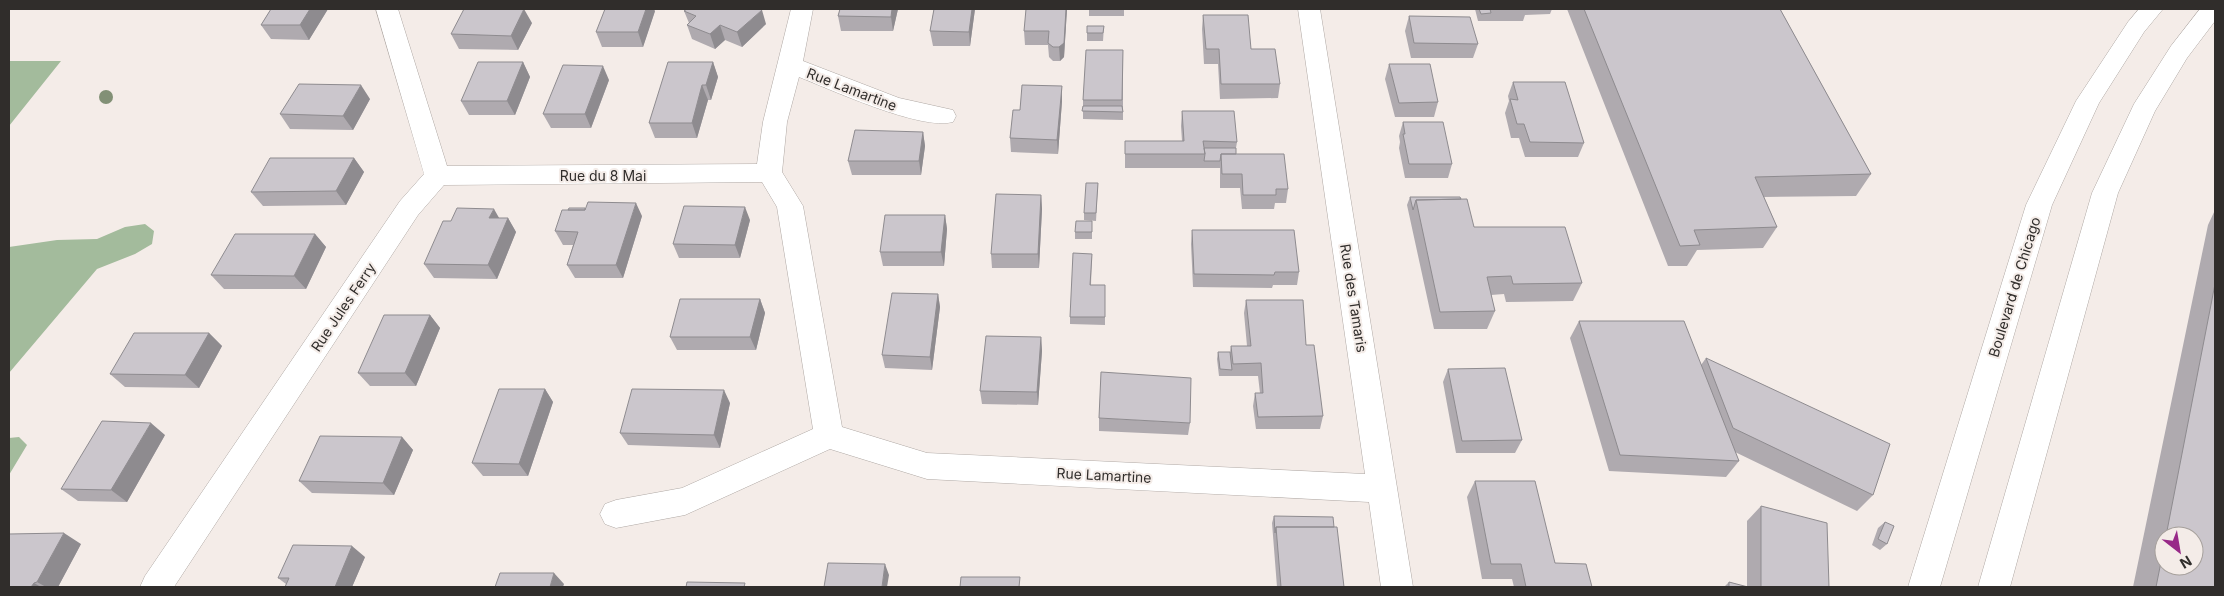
<svg xmlns="http://www.w3.org/2000/svg" width="2224" height="596" viewBox="0 0 2224 596" font-family="Inter,sans-serif">
	<style>
		.forest { fill: #a3bb9c }
		.lines { fill: none; stroke-linecap: round; stroke-linejoin: round }
		.street-casing { stroke: #afa8a4; stroke-width: 1 }
		.primary-casing { stroke: #afa8a4; stroke-width: 1 }
		.street { fill: #fff; fill-rule: evenodd }
		.primary { fill: #fff; fill-rule: evenodd }
		.tree { fill: #829076 }
		.wall { fill: #afaaaf; fill-rule: evenodd }
		.shaded-wall { fill: #8e8b8f }
		.building { fill: #cbc6cc; stroke: #8e8b8f }
		.labels { text-anchor: middle; dominant-baseline: central; stroke-width: 4; stroke-linejoin: round; paint-order: stroke }
		.street-label { font-size: 14px; fill: #302d2b; stroke: #f4ece8 }
	</style>
	<rect width="100%" height="100%" fill="#f4ece8"/>
	<path class="forest" d="M9,61H61L9,126Z
		M145,224L154,231L152,244L135,254L97,269L9,373V247L57,240L97,239L125,227Z
		M19,437L27,445L9,475V438Z"/>
	<g class="lines">
		<defs>
			<path id="street" d="M376,9H398L447,166L757,164L763,122L791,9H813L803,61L899,98L953,110L956,116L953,122C921,131 832,90 799,77L787,122L782,172L803,206L842,427L927,453L1365,474L1298,9H1320L1413,587H1381L1369,502L927,479L830,449L685,515L616,528L605,524L600,514L605,504L616,500L682,488L813,429L777,207L762,182L444,185L418,215L174,587H140L145,576L400,201L424,174Z"/>
			<path id="primary" d="M2139,9H2163L2144,32L2099,103L2052,205L1940,587H1908L2026,205L2076,101L2128,22Z
				M2200,9H2215V21L2187,58L2155,111L2118,193L2010,587H1978L2092,193L2134,104L2171,46Z"/>
		</defs>
		<use href="#street" class="street-casing"/>
		<use href="#primary" class="primary-casing"/>
		<use href="#street" class="street"/>
		<use href="#primary" class="primary"/>
	</g>
	<circle class="tree" cx="106" cy="97" r="7"/>
	<path class="wall" d="M271,9H328L309,40L271,39L261,25Z
		M840,9H898L893,31H841L838,16Z
		M934,9H975L970,46H933L930,31Z
		M1067,9L1064,57L1060,61H1053L1049,57L1048,45H1025L1024,31Z
		M1089,9H1124V16H1089Z
		M1475,9H1552L1550,14L1525,15L1523,21H1478Z
		M1567,9H1780L1871,174L1856,196L1764,197L1777,227L1763,248L1697,250L1687,266H1668Z
		M655,11L643,47H602L596,32Z
		M684,11L766,24L742,47L725,40L715,49L692,39L687,25L689,23Z
		M1203,15L1251,49L1280,84L1278,98L1220,99L1218,64H1204L1202,29Z
		M1409,16L1478,44L1473,58H1411L1405,31Z
		M532,23L518,50L459,49L451,34Z
		M1104,26L1103,41H1087V33Z
		M1123,50V120L1083,119V100Z
		M523,62L530,77L515,115H469L461,101Z
		M713,62L718,77L711,100H708L697,138H655L649,123Z
		M1389,64L1438,102L1434,117H1395L1385,79Z
		M609,80L591,128H551L543,114Z
		M1513,82L1584,143L1578,157H1525L1519,138H1511L1505,113L1509,101L1508,96Z
		M1062,86V101L1058,154L1011,152L1010,138L1020,110Z
		M370,99L353,130L290,129L280,114Z
		M1182,111L1237,142L1236,148V154L1288,189L1286,203H1275L1274,209H1242L1240,188H1220V168H1125V141H1182L1181,126Z
		M1403,122L1452,164L1448,178H1405L1399,148L1400,142L1399,136Z
		M923,132L925,146L921,175H852L848,161Z
		M354,158L364,172L346,205L263,206L251,192Z
		M1098,183L1096,221L1084,220V213Z
		M1041,195L1042,209L1039,268H992L991,254Z
		M1410,197L1474,227L1582,283L1573,301L1506,302L1504,294L1491,295L1495,311L1487,329H1434L1407,205Z
		M2215,210V587H2133L2208,225ZM2164,536H2194L2164,566Z
		M945,215L947,229L944,266H883L880,252Z
		M642,216L623,278H575L567,265L573,245H563L555,231Z
		M499,218H508L516,232L497,279L434,278L424,264L451,221Z
		M750,220L740,258H679L673,244Z
		M1092,221V239H1075V232Z
		M1192,230L1299,272L1297,285H1273L1272,288L1193,287L1191,244Z
		M315,234L326,247L306,289H224L211,275Z
		M1092,254L1091,285H1105V325L1070,324V317Z
		M938,294L940,307L932,370L885,368L882,355Z
		M760,299L765,313L756,350H677L670,337Z
		M1246,300L1306,345L1323,416L1320,429H1256L1253,406L1255,393H1260L1258,376H1219L1217,359L1218,352H1230L1231,346H1247L1244,313Z
		M430,315L440,328L416,386H370L358,373Z
		M1579,321L1701,365L1706,358L1873,495L1857,511L1735,452L1739,461L1726,477L1609,471L1570,338Z
		M209,333L222,346L199,388L125,387L110,374Z
		M1041,337L1042,351L1038,405L982,404L980,391Z
		M1448,369L1522,440L1515,453H1456L1443,382Z
		M545,389L553,402L528,476H483L472,463Z
		M730,403L720,448L628,445L620,433Z
		M1099,418L1190,423L1188,435L1099,431Z
		M165,435L127,502L78,501L61,489Z
		M402,437L413,450L394,495L312,493L299,481Z
		M1475,481L1555,563L1592,587H1514L1512,579H1482L1467,497Z
		M1761,506L1829,587H1724L1729,582L1747,587V521Z
		M1274,516L1334,527L1344,587H1277L1272,523Z
		M1885,522L1887,544L1880,550L1872,545L1878,528Z
		M81,544L58,587H9Z
		M365,557L352,587H285L286,584L278,578Z"/>
	<path class="shaded-wall" d="M310,9H328L309,40L300,25Z
		M524,9L532,23L518,50L511,36Z
		M646,9H654L655,11L643,47L638,32Z
		M892,9H898L893,31L891,17Z
		M972,9H975L970,46L969,32Z
		M1066,9H1067L1064,57L1060,61L1059,47Z
		M762,10L766,24L742,47L737,32Z
		M720,25L725,40L715,49L710,34Z
		M523,62L530,77L515,115L507,101Z
		M713,62L718,77L711,100L706,85Z
		M603,66L609,80L591,128L585,114Z
		M361,85L370,99L353,130L343,116Z
		M702,85L708,100L697,138L692,123Z
		M1062,86V101L1058,154L1057,140Z
		M923,132L925,146L921,175L919,161Z
		M354,158L364,172L346,205L336,191Z
		M1041,195L1042,209L1039,268L1038,254Z
		M636,203L642,216L623,278L616,265Z
		M745,207L750,220L740,258L735,245Z
		M494,209L502,223L489,218Z
		M945,215L947,229L944,266L941,252Z
		M508,218L516,232L497,279L488,265Z
		M315,234L326,247L306,289L294,276Z
		M938,294L940,307L932,370L930,357Z
		M760,299L765,313L756,350L750,337Z
		M430,315L440,328L416,386L405,373Z
		M209,333L222,346L199,388L185,375Z
		M1041,337L1042,351L1038,405L1037,392Z
		M545,389L553,402L528,476L519,464Z
		M724,390L730,403L720,448L714,435Z
		M151,423L165,435L127,502L111,490Z
		M402,437L413,450L394,495L383,483Z
		M64,533L81,544L58,587H46L37,582Z
		M352,546L365,557L352,587H335Z
		M885,564L889,575L887,587H882Z
		M554,573L564,584L563,587H550Z
		M34,583L41,587H31Z"/>
	<path class="building" d="M271,9H310L300,25H261Z
		M464,9H524L511,36L451,34Z
		M605,9H646L638,32H596Z
		M687,9H760L762,10L737,32L720,25L710,34L687,25L696,16L684,11Z
		M840,9H892L891,17L838,16Z
		M934,9H972L969,32L930,31Z
		M1026,9H1066L1064,43L1059,47H1053L1048,43L1049,31H1024Z
		M1479,9H1490L1491,13L1481,14Z
		M1584,9H1780L1871,174L1755,177L1777,227L1694,230L1700,245L1680,246Z
		M1203,15H1248L1251,49H1275L1280,84H1221L1219,49H1206Z
		M1409,16L1470,17L1478,44L1414,43Z
		M1087,26H1104L1103,33H1087Z
		M1086,50H1123L1122,100H1083Z
		M478,62H523L507,101H461Z
		M668,62H713L706,85H702L692,123H649Z
		M1389,64H1430L1438,102L1399,103Z
		M563,65L603,66L585,114H543Z
		M1513,82H1565L1584,143L1530,142L1524,124H1517L1510,99L1518,100Z
		M299,84L361,85L343,116L280,114Z
		M1022,85L1062,86L1057,140L1010,138L1013,110H1020Z
		M1083,106H1122L1123,112L1082,111Z
		M1182,111H1234L1237,142L1203,141L1205,154H1125V141H1184Z
		M1403,122H1443L1452,164H1409L1403,134H1405Z
		M855,130L923,132L919,161H848Z
		M1204,148H1236V154H1221L1220,161H1204L1205,154Z
		M1221,154H1284L1288,189H1276V195H1243L1242,174H1222Z
		M270,158H354L336,191L251,192Z
		M1086,183H1098L1096,213H1084Z
		M996,194L1041,195L1038,254H991Z
		M1410,197H1460L1461,199L1416,200L1413,210Z
		M1467,199L1474,227H1565L1582,283L1513,284L1511,276L1487,277L1495,311L1440,312L1416,200Z
		M588,202L636,203L616,265H567L578,232L555,231L562,210H585Z
		M684,206L745,207L735,245L673,244Z
		M457,208L494,209L489,218H508L488,265L424,264L443,221H451Z
		M569,208H585V210H568Z
		M885,215H945L941,252H880Z
		M1076,221H1092V232H1075Z
		M1192,230H1294L1299,272H1275L1274,275L1194,274Z
		M235,234H315L294,276L211,275Z
		M1073,253L1092,254L1090,285H1105V317H1070Z
		M2215,284V587H2156L2164,547V566H2194V536H2166Z
		M892,293L938,294L930,357L882,355Z
		M680,299H760L750,337H670Z
		M1246,300H1303L1306,345H1314L1323,416L1258,417L1255,393H1263L1261,363L1233,364L1231,346H1251Z
		M384,315H430L405,373H358Z
		M1579,321H1684L1739,461L1620,455Z
		M134,333H209L185,375L110,374Z
		M986,336L1041,337L1037,392L980,391Z
		M1218,352H1230L1232,370L1220,369Z
		M1706,358L1890,444L1873,495L1733,428Z
		M1505,368L1522,440L1462,441L1448,369Z
		M1101,372L1191,378L1190,423L1099,418Z
		M499,389H545L519,464L472,463Z
		M632,389L724,390L714,435L620,433Z
		M102,421L151,423L111,490L61,489Z
		M320,436L402,437L383,483L299,481Z
		M1475,481H1535L1555,563L1586,564L1592,587H1526L1521,564H1491Z
		M1761,506L1827,523L1829,587H1761Z
		M1274,516L1333,517L1334,527H1276L1275,533Z
		M1885,522L1894,526L1887,544L1878,539Z
		M1276,527H1337L1344,587H1281Z
		M64,533L37,582L34,583L31,587H9V534Z
		M293,545L352,546L335,587H285L289,578H278Z
		M828,563L885,564L882,587H824Z
		M500,573H554L550,587H495Z
		M961,577H1020L1019,587H960Z
		M687,582L745,583L744,587H686Z
		M1729,582L1748,587H1729Z"/>
	<g class="labels">
		<g class="street-label">
			<text transform="translate(852 89) rotate(21)">Rue Lamartine</text>
			<text x="603" y="175">Rue du 8 Mai</text>
			<text transform="translate(2014 287) rotate(-73)">Boulevard de Chicago</text>
			<text transform="translate(1354 298) rotate(81)">Rue des Tamaris</text>
			<text transform="translate(343 307) rotate(-56)">Rue Jules Ferry</text>
			<text transform="translate(1104 475) rotate(3)">Rue Lamartine</text>
		</g>
	</g>
	<rect width="2224" height="596" fill="none" stroke="#302d2b" stroke-width="20"/>
	<g transform="translate(2179 551) rotate(149)"><circle r="24" fill="#f4ece8" stroke="#a6a09c"/>
	<path d="M0-4L9 19L0 12L-9 19Z" fill="#982988"/>
	<text y="-8" font-size="14" font-weight="bold" text-anchor="middle" fill="#302d2b">N</text>
	</g>
</svg>
